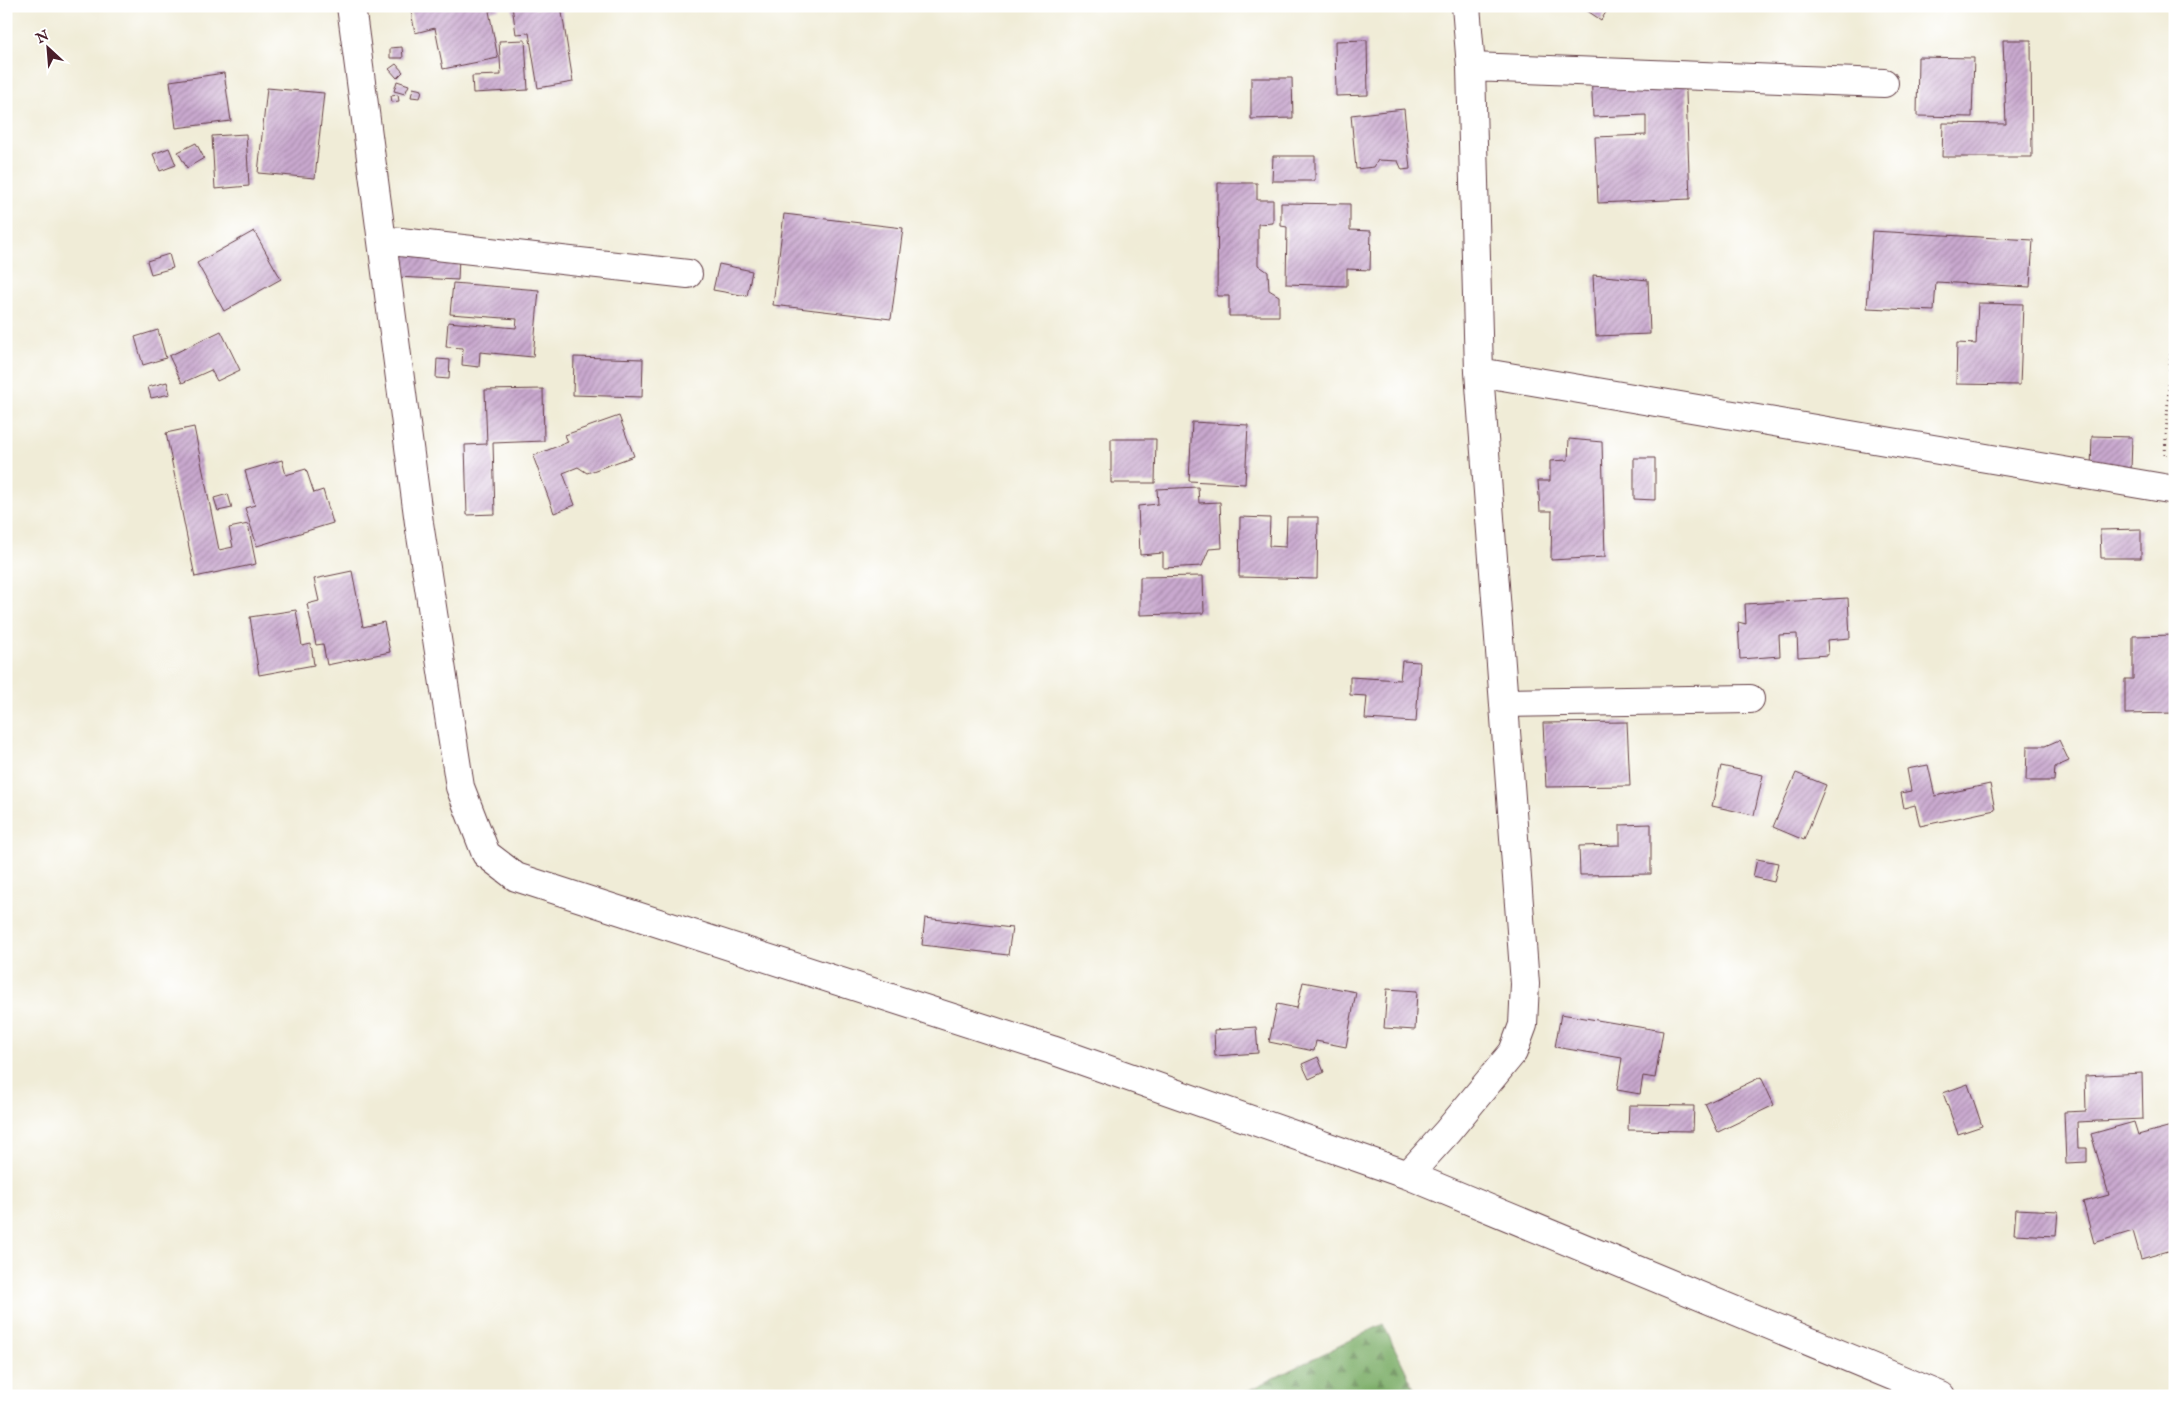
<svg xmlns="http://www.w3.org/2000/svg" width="2181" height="1402" viewBox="0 0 2181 1402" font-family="'IM FELL English',serif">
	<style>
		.forest { fill: url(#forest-firs); stroke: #62664a }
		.building { fill: url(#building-hatch) }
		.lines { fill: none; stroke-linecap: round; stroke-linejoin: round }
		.street-casing { stroke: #633e45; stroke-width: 30 }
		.path { stroke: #633e45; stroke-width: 3; stroke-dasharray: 1 4; stroke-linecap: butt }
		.street { stroke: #fff; stroke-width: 28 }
	</style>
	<defs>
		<pattern id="forest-firs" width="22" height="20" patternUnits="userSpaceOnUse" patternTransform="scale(1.25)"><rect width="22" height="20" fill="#7bad68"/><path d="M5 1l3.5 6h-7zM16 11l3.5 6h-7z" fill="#678c56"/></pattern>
		<pattern id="building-hatch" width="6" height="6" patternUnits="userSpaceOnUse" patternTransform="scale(1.25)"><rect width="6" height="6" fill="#c9a9cf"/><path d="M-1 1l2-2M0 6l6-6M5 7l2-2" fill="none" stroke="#a589a8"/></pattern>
	</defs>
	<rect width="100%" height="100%" fill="#fff"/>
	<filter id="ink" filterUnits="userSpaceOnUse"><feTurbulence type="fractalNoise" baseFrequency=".02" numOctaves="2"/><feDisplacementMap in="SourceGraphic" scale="10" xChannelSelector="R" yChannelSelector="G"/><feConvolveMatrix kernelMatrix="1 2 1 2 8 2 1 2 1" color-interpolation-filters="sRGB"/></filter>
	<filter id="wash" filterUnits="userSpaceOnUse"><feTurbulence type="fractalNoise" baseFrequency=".0096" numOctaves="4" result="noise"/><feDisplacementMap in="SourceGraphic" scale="20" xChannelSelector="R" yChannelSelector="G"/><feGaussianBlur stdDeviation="1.12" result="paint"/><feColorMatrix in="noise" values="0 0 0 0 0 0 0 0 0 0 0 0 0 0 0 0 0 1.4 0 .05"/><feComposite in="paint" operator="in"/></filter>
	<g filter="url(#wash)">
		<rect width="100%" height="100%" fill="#f0ecd7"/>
		<path class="forest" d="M1383,1324L1418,1396H1238Z"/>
		<g id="blocks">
			<path class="building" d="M410,6H498L499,9L489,11L498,58L443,69L435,28L415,33Z
				M512,6H534L535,9L561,6L573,82L538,88L529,33L516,34Z
				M1580,6H1610L1601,20Z
				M525,40L528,90L473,93L472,76L501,75L499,41Z
				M1367,40L1368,95L1336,96L1335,41Z
				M2003,40H2031L2032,157H1942L1943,123L2006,124Z
				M402,47L403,58H390V48Z
				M1918,57L1974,58L1972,117L1917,116Z
				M396,64L403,72L397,78L389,69Z
				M1685,67L1690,199L1598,203L1595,137L1646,135V115L1593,117L1591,71Z
				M224,73L231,121L176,128L170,81Z
				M1251,78H1292L1293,118L1251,119Z
				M397,81L409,85L405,94L394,91Z
				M267,88L324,93L315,178L258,173Z
				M413,88L422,90L420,98L411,97Z
				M398,95L399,101L392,102L391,96Z
				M1404,109L1410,169L1402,170L1398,161L1378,160L1374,167L1356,169L1351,115Z
				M246,134L249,186L215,189L212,136Z
				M196,143L204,158L187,168L178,152Z
				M169,148L176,165L160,171L153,154Z
				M1273,156H1315V181H1272Z
				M1218,183H1257V200H1273V223L1258,224V265L1268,272L1269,290L1279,296V316H1229V296H1217Z
				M1281,203L1350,204V230L1371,231L1370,270L1347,269V286L1286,284L1287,227L1281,226Z
				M784,214L903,228L891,319L773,305Z
				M254,231L281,279L224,311L197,263Z
				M1872,231L2033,240L2030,287L1936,282L1934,311L1867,308Z
				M398,253L459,256L458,280L397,277Z
				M169,254L173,268L151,274L147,261Z
				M719,264L752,271L747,296L713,290Z
				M1593,275L1648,280L1650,334L1596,336Z
				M453,283L539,290L533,357L480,352L479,367L462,365L463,348L446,347L448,322L516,328L517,319L450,314Z
				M1978,303L2023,304L2020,385L1956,384L1957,343L1976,344Z
				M158,330L166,358L143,365L135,337Z
				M221,331L240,370L217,381L211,370L182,383L169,356Z
				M574,357L643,359L642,397L573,395Z
				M437,359L450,360L449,379L436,378Z
				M167,382L170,394L151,398L148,387Z
				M543,389L544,441L493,443L495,514L467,515L465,445L487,444L485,390Z
				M619,416L634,456L587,473L578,467L563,473L575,505L554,513L533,456L568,442L565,435Z
				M1192,422L1248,425L1245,484L1189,481Z
				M194,427L219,550L233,547L229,528L248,524L256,564L195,577L166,433Z
				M2092,436L2132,437L2131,471L2091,469Z
				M1111,439H1156L1155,483H1111Z
				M1569,439L1602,442L1605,557L1551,560L1552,511H1540L1538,481H1550V461L1568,460Z
				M1634,458H1655V500L1634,499Z
				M282,460L286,475L306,469L314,493L323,490L333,523L257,546L245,508L255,505L245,471Z
				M1198,487L1199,503L1220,502L1222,548L1209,549L1202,566L1163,568V553L1140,555L1138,506L1158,504L1157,489Z
				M228,494L232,508L218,511L214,498Z
				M1240,517L1270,518L1269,546L1286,547L1287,517H1318L1317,579L1239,577Z
				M2141,529V558H2101L2100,530Z
				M352,571L363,627L384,622L390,652L327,665L323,644L316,645L307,604L319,601L314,579Z
				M1203,576L1204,613L1140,615V577Z
				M1848,598L1850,638L1827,640L1828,655L1798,657L1797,634L1779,635L1780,656L1740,659L1738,622L1746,624L1745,604Z
				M296,610L302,646L311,644L314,665L259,675L250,617Z
				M2175,635V713L2125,714V679H2133V636Z
				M1402,661L1420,662L1416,722L1365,719L1367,696L1350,695V677L1400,680Z
				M1627,722L1630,786L1546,787L1543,723Z
				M2059,740L2069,761L2055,767L2054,781H2026L2027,746H2045Z
				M1928,765L1935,796L1990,784L1995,810L1920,826L1915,805L1904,808L1901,793L1911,791L1907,769Z
				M1721,766L1763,775L1754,815L1712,806Z
				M1796,773L1826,785L1804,840L1773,827Z
				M1651,824V874L1580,875L1579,846L1620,845V825Z
				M1757,859L1778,863L1774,882L1753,877Z
				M925,918L1012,928L1008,955L922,945Z
				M1303,982L1356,992L1346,1047L1316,1041L1314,1051L1269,1042L1277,1004L1297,1008Z
				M1387,989L1417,991L1415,1030L1384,1028Z
				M1561,1014L1663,1031L1655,1078L1643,1076L1640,1094L1617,1090L1622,1058L1555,1047Z
				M1256,1027L1258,1053L1215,1056L1214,1030Z
				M1318,1057L1324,1072L1309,1079L1302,1064Z
				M2142,1073L2143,1119L2077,1122L2078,1148H2087V1162L2066,1163L2064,1112L2086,1111L2085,1076Z
				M1761,1077L1774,1105L1718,1132L1705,1104Z
				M1968,1084L1982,1126L1958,1134L1943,1093Z
				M1629,1105L1694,1106L1693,1131L1628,1130Z
				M2134,1122L2138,1135L2175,1125V1249L2141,1259L2133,1231L2094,1243L2083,1202L2109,1195L2091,1134Z
				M2016,1209L2058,1211L2056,1236L2014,1234Z"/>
		</g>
	</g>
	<g filter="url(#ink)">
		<use href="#blocks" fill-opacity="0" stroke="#633e45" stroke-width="1"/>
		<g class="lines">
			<defs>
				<path id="street" d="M351,6L419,523L460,787L486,854L516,877L1052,1050L1408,1175L1941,1396
					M1471,67L1884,83
					M382,240L688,274
					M1479,372L2175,490
					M1505,703L1750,699
					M1408,1175L1447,1132L1513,1052L1523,1025L1525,984L1479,372L1471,67L1466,6"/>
			</defs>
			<use href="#street" class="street-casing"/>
			<path class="path" d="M2165,455L2175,278"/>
			<use href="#street" class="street"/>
		</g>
	</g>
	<rect width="2181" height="1402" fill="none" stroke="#fff" stroke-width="25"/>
	<g transform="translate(48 48) rotate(334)" stroke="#ffffff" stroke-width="4" paint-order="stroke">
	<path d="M0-4L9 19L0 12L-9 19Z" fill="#4a1f2b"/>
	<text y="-8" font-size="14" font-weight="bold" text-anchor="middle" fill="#4a1f2b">N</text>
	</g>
</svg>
